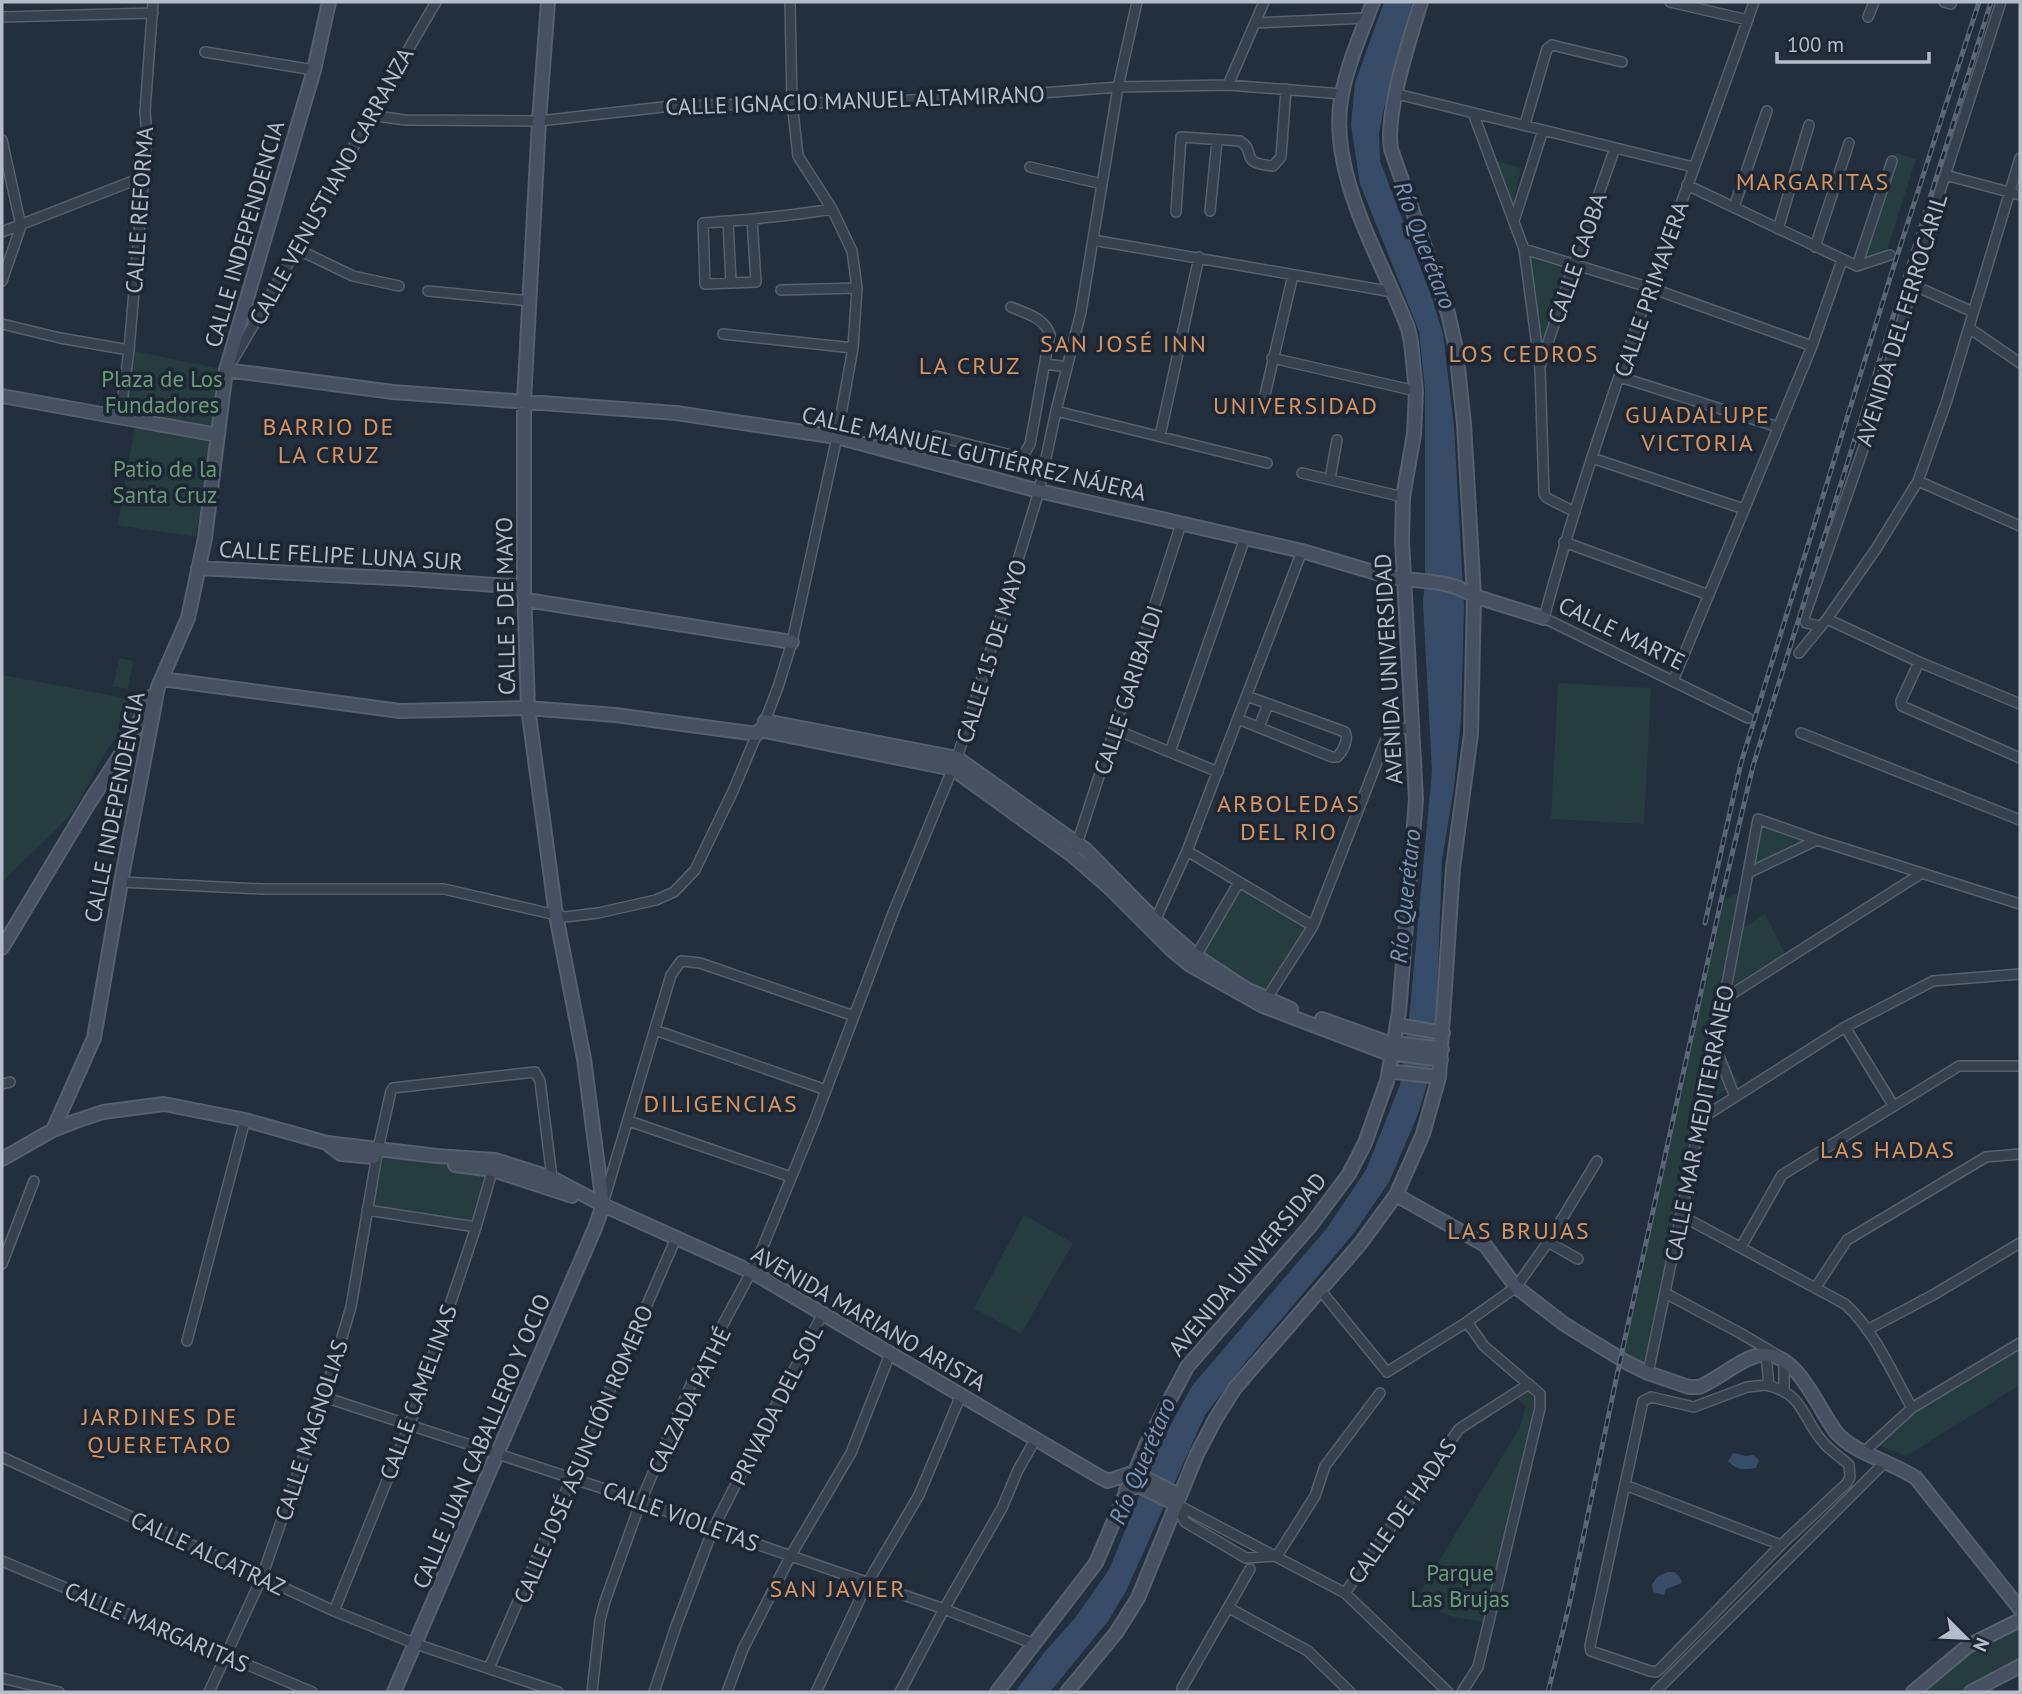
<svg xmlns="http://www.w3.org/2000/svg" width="2022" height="1694" viewBox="0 0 2022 1694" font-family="'PT Sans',sans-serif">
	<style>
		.green { fill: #263c3f }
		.water { fill: #394c67 }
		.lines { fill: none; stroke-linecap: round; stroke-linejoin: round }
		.street-casing { stroke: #565f6c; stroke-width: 12 }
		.secondary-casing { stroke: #565f6c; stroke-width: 16 }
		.street { stroke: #38414e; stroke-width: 9 }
		.secondary { stroke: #465061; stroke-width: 12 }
		.rail-casing { stroke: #5a6575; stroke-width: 5 }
		.rail { stroke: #1d2633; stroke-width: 2.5; stroke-dasharray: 8; stroke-linecap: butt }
		.labels { text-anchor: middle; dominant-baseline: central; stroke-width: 7; stroke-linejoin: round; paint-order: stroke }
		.street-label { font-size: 23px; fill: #b4bcc9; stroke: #1d2633 }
		.park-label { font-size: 23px; fill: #6b9a76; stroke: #1d2633 }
		.neighbourhood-label { font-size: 24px; letter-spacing: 2px; fill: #d59563; stroke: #1d2633 }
		.water-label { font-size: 24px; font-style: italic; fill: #7c92b1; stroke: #1d2633 }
	</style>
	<rect width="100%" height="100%" fill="#242f3e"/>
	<path class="green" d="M1896,153L1916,159L1887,250L1862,261Z
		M1497,161L1521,168L1512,210Z
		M1529,254L1569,266L1541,361Z
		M129,350L226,370L218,435L120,418Z
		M135,425L212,438L196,537L118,525Z
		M119,658L133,661L128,689L113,686Z
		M2,675L141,701L128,724L106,751L73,813L2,882Z
		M1558,683L1651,688L1644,824L1551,819Z
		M1758,821L1814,841L1748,873Z
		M1241,889L1307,928L1265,992L1248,985L1202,955Z
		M1746,889L1738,931L1765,914L1785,954L1725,990L1648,1373L1623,1353L1624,1345L1721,901Z
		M1717,1041L1739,1083L1707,1101Z
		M377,1157L493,1170L476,1227L367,1210Z
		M1024,1215L1073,1243L1021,1334L974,1308Z
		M2020,1347V1385L1906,1456L1879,1445L1914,1412Z
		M1524,1383L1539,1394L1484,1622L1450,1616L1423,1603L1421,1591L1520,1427L1526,1406L1510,1393Z
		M2020,1627V1660L1960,1692H1923L1971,1651Z"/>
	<path class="water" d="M1384,2H1412L1384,108L1379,133L1380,161L1431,295L1443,334L1454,426L1464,606L1461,719L1454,787L1442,860L1436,1022L1427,1084L1418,1114L1389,1182L1354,1233L1247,1360L1205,1415L1126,1591L1108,1621L1050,1692H1015L1043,1654L1075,1618L1109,1570L1160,1444L1192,1386L1327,1228L1366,1170L1400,1085L1409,1020L1432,771L1423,602L1425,582V389L1419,331L1360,184L1351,125L1355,83Z
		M1733,1453L1746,1456L1753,1455L1759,1460L1756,1468C1745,1470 1736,1470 1728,1461Z
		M1667,1572H1674L1680,1577L1682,1583L1666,1589L1664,1595L1653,1592L1652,1585L1657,1577Z"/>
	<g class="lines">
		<defs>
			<path id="street" d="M1670,2L1748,20
				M1944,2L1951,4
				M2,17L153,13
				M1868,17L1874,2
				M1255,23L1367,18
				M205,52L314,70
				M1228,85L1264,2
				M1397,94L1693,167
				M1473,113L1524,249L1540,369L1544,494L1547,498L1575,512
				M369,115L405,120L539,121L672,106L891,101L1016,95L1118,87L1228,85L1342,94
				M1525,124L1547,49L1552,45L1622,62
				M2,140L21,226L2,281
				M1030,167L1102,184
				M1945,175L2020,195
				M1687,185L1857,266
				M1734,207L1767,111
				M1210,211L1217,141
				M1176,212L1181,137L1240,141C1258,152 1237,163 1273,166L1281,157L1286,89
				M752,219L756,282L705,284L703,223C747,220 790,216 832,209
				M728,221L731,283
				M1514,221L1543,130
				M1778,229L1809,125
				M2,232L143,177
				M1093,240L1393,292
				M1815,247L1849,143
				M297,249L353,276L399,286
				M1524,249L1651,288L1812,346
				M1857,266L1892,161
				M1857,266L1890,255
				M1913,285L1973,312
				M781,290L857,288
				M428,291L531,301
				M2,324L60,338L129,350
				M1969,328L2020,363
				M723,334L853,348
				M1272,358L1416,391
				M233,360C303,242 366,120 436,2
				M1046,364L1067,367
				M1541,364L1574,264L1615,148
				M1620,377L1778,427
				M1264,399L1293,275
				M1056,411L1267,463
				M120,418L129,350L147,138L145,111L153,2
				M936,436L1011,455L1023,456L1030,444L1050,334C1043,317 1027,314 1011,307
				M1160,436L1199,257
				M1592,458L1744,509
				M1302,473L1403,497
				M1330,479L1337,440
				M1918,481L2020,526
				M1564,542L1709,595
				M1827,619L1919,662L2020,704
				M1820,626L1806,623L1804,618L1873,421L1941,188L2001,2
				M1799,653L1827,619L1876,549L1918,481L1946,403L2020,158
				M1919,662L1901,701L1902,706L2020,758
				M1673,681L1812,346L1842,260
				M1748,718L1544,618C1600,409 1682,207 1754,2
				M1238,719L1332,757H1337C1343,751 1349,740 1345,732L1247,696
				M1259,727L1268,704
				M1114,729L1218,772
				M1801,733L2020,820
				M1170,752L1245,538
				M1076,847L1181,524
				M1187,851L1313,926
				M1748,873L1817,840
				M121,882L263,889H444L565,917L598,913L656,900L674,892L695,870L733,791L757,734L765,721L778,687L792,642L837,437L853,348L857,288L852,251L832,209L798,156L792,102L790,2
				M1154,923L1187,851L1302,551
				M1196,956L1239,882
				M1724,999L1922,873
				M1265,1001L1313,926L1388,734C1397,726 1403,727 1414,731
				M1845,1027L1893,1105
				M655,1030L826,1090
				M1715,1046L1735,1097
				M2,1084L10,1082
				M1702,1118L1845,1027L1933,981L2020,974
				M629,1121L791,1177
				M604,1200L671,975L681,961L700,963L854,1016
				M367,1210L476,1227
				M1682,1216L1845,1304C1875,1331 1892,1373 1912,1408
				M1548,1242L1578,1259
				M1741,1247L1782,1175L1959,1066H2020
				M2,1264L34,1181
				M1816,1287L1847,1240L1986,1157L2020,1154
				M1321,1291L1387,1372L1467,1322L1516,1287L1548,1242L1597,1161
				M1665,1293L1740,1333L1784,1359V1391
				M1867,1330L1933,1295L2020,1243
				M187,1341L245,1120
				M1766,1355L1769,1386
				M1648,1373C1687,1189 1724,1004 1758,819L1817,840L2020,904
				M1766,1385C1805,1394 1801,1417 1823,1442C1830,1451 1841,1457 1849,1465L1850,1477L1847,1483L1781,1545L1661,1668L1656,1672L1650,1671L1591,1651L1590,1646L1643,1401L1651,1397L1694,1407L1747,1387Z
				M324,1397L629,1497L713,1529L944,1609L1034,1644
				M1865,1451L1912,1408L2020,1343
				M2,1457L334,1611L416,1644L558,1692
				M1625,1485L1781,1545
				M1176,1504L1345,1593L1448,1692
				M1176,1504L1185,1522L1246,1558L1276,1556
				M1277,1556L1315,1496L1325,1466L1380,1393
				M2,1561L312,1692
				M1345,1593L1459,1429L1529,1384
				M1229,1608L1308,1651L1350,1692
				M334,1611L410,1424L476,1227L494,1165
				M489,1668L676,1238
				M2,1678L59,1692
				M1656,1691L1886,1461
				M209,1692L262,1577L324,1397L351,1307L378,1149L391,1091L393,1088L535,1072L540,1081L552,1178
				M592,1692L600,1620L605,1601L641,1501L692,1382L757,1261L814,1122L893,913L957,758L969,721L1039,491L1056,411L1081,312L1118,87L1137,2
				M654,1692L676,1626L713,1529L823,1313
				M727,1692L743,1649L791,1555L851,1453L890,1354
				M816,1692L868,1582L919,1495L961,1395
				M900,1692L944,1609L1002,1508L1018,1470L1035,1440
				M1182,1692V1688L1250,1569
				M1462,1692L1478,1667L1540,1408V1394L1484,1346L1467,1322"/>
			<path id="secondary" d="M226,370L393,392L676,413L837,437L1039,491L1302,551L1390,577C1418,582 1449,579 1474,596L1544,618
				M2,396L218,435
				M198,568L410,579L524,587
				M526,600L792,642
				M162,679L400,711L528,708L615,715L757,734
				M765,721L957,758L1085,849L1155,920L1196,956L1246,989L1291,1009
				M760,730L953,769L1072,855L1112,890L1172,950L1190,965L1263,1006L1384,1052L1441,1060
				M2,948L89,803L127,745L152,696
				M1322,1019L1386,1042L1442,1049
				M1397,1023L1403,1026L1443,1033
				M1389,1073L1396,1072L1439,1077
				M53,1130L94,1038L121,882L158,687L188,618L205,538L226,370L314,70L329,2
				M329,1145L341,1154L374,1157
				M2,1159L53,1130L76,1121L103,1112L164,1104L245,1120L327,1143L437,1156L495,1160L552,1178L603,1205L752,1272L1100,1477L1108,1481L1134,1472L1173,1492L1176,1504
				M455,1165L493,1170L572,1196
				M1396,1195L1485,1245L1516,1287L1564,1324L1626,1362L1648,1373L1689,1387H1699C1718,1380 1742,1357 1761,1355C1798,1351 1817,1408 1836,1432C1853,1453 1892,1462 1916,1478L2020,1609
				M1126,1490L1139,1486L1176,1504
				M394,1692L595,1228L603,1205L584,1059L556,915L528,708L524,587V401L539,121L548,2
				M997,1692L1096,1563L1147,1443L1187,1367L1311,1225L1349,1174L1365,1143L1387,1081L1399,1012L1416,799L1402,540L1403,497L1414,434L1416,391L1411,342L1408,328C1381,258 1326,171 1342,94C1348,63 1362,31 1373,2
				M1067,1692L1116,1633L1138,1598L1197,1454L1216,1418L1235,1388L1360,1244L1396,1195L1423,1134L1439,1077L1453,868L1471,734L1474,596L1464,424L1456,349L1448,313L1391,149C1385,113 1410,38 1421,2
				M1913,1692L1968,1646L2020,1620
				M1971,1692L2020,1666"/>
		</defs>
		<use href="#street" class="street-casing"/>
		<use href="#secondary" class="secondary-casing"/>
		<use href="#street" class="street"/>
		<use href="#secondary" class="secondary"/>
		<defs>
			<path id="rail" d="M1705,923L1741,763L1891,275L1979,2
				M1548,1692L1569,1606L1617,1375L1721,901L1753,766L1991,2"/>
		</defs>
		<use href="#rail" class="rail-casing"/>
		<use href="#rail" class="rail"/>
	</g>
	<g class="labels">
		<g class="street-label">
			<text transform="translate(855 100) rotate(-2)">CALLE IGNACIO MANUEL ALTAMIRANO</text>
			<text transform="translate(331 186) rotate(-61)">CALLE VENUSTIANO CARRANZA</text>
			<text transform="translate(139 210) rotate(-86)">CALLE REFORMA</text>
			<text transform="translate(244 234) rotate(-74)">CALLE INDEPENDENCIA</text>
			<text transform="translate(1577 258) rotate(-71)">CALLE CAOBA</text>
			<text transform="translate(1651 289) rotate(-71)">CALLE PRIMAVERA</text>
			<text transform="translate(1901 320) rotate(-73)">AVENIDA DEL FERROCARIL</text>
			<text transform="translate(974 453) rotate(13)">CALLE MANUEL GUTIÉRREZ NÁJERA</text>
			<text transform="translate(341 555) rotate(3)">CALLE FELIPE LUNA SUR</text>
			<text transform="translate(505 606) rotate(-91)">CALLE 5 DE MAYO</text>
			<text transform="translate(1622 633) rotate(26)">CALLE MARTE</text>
			<text transform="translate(991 651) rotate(-73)">CALLE 15 DE MAYO</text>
			<text transform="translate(1388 669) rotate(-93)">AVENIDA UNIVERSIDAD</text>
			<text transform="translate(1128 690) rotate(-72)">CALLE GARIBALDI</text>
			<text transform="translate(114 807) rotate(-79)">CALLE INDEPENDENCIA</text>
			<text transform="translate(1699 1123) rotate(-79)">CALLE MAR MEDITERRÁNEO</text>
			<text transform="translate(1247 1264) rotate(-50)">AVENIDA UNIVERSIDAD</text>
			<text transform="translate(869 1318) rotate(30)">AVENIDA MARIANO ARISTA</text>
			<text transform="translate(418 1392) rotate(-70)">CALLE CAMELINAS</text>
			<text transform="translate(689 1400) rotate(-64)">CALZADA PATHÉ</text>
			<text transform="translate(776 1405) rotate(-63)">PRIVADA DEL SOL</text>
			<text transform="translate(311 1430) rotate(-72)">CALLE MAGNOLIAS</text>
			<text transform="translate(481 1441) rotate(-67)">CALLE JUAN CABALLERO Y OCIO</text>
			<text transform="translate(583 1454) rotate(-67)">CALLE JOSÉ ASUNCIÓN ROMERO</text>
			<text transform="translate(1402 1511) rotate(-55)">CALLE DE HADAS</text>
			<text transform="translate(681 1516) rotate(20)">CALLE VIOLETAS</text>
			<text transform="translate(208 1553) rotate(25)">CALLE ALCATRAZ</text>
			<text transform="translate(157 1627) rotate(23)">CALLE MARGARITAS</text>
		</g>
		<g class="park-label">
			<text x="162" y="378">Plaza de Los<tspan x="162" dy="26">Fundadores</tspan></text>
			<text x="165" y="468">Patio de la<tspan x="165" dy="26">Santa Cruz</tspan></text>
			<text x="1460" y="1572">Parque<tspan x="1460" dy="26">Las Brujas</tspan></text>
		</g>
		<g class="neighbourhood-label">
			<text x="1813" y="181">MARGARITAS</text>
			<text x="1124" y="343">SAN JOSÉ INN</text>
			<text x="1524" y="353">LOS CEDROS</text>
			<text x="970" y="365">LA CRUZ</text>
			<text x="1296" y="405">UNIVERSIDAD</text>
			<text x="1698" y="414">GUADALUPE<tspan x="1698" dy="28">VICTORIA</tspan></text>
			<text x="329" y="426">BARRIO DE<tspan x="329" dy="28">LA CRUZ</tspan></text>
			<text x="1289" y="803">ARBOLEDAS<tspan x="1289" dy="28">DEL RIO</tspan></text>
			<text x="721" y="1103">DILIGENCIAS</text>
			<text x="1888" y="1149">LAS HADAS</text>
			<text x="1519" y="1230">LAS BRUJAS</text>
			<text x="160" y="1416">JARDINES DE<tspan x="160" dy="28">QUERETARO</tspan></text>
			<text x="838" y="1588">SAN JAVIER</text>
		</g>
		<g class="water-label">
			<text transform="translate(1425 245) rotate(69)">Río Querétaro</text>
			<text transform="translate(1405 896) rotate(-84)">Río Querétaro</text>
			<text transform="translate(1142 1461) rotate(-67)">Río Querétaro</text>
		</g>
	</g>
	<rect width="2022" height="1694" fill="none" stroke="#b4bcc9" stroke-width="7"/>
	<g transform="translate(1966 1638) rotate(114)" stroke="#1d2633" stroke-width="5" paint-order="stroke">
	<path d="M0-5L12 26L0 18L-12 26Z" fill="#b4bcc9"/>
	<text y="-10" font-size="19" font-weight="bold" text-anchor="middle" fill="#b4bcc9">N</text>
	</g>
	<path d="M1777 52v10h152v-10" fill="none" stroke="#b4bcc9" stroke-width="3.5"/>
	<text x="1787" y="52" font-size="21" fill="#b4bcc9" stroke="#1d2633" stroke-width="5" paint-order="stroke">100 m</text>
</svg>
